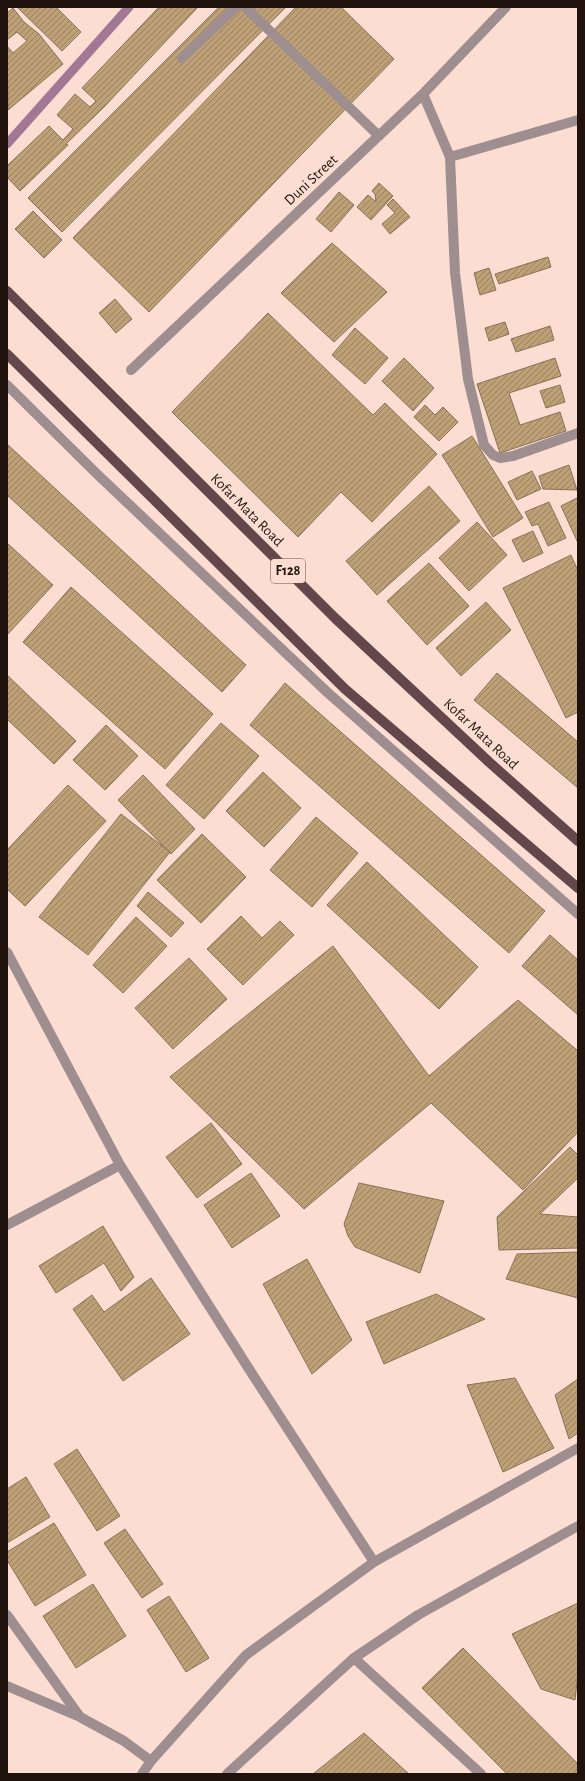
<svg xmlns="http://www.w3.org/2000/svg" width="585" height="1781" viewBox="0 0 585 1781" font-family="'Alegreya Sans',sans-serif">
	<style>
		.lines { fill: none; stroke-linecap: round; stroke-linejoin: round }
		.stream { stroke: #a37895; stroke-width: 9 }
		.building { fill: url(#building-hatch); stroke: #867257 }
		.minor { stroke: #9f8e8f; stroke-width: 10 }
		.major { stroke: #64474b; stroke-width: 10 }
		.labels { text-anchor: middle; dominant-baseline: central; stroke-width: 3.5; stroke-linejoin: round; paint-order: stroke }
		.shield { fill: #fbddd2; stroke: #625049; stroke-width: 1 }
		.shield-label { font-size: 14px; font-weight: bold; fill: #20130e }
		.street-label { font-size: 15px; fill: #20130e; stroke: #fbddd2 }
	</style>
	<defs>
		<pattern id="building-hatch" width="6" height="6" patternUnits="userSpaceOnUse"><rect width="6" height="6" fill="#bea076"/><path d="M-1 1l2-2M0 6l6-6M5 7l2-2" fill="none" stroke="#9a815f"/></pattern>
	</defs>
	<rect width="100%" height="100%" fill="#fbddd2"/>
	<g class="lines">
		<path class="stream" d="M7,144L129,7"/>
	</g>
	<path class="building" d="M17,7H56L81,32L62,51Z
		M159,7H182L184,8L185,7H198L104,107L66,144L68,145L20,191L7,177V166L49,126L63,140L73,129L57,115L75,94L90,107L96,101L82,88Z
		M219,7H286L62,232L28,198Z
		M296,7H341L394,59L149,312L73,238Z
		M13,8L24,22L39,34L63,64L8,110L7,46L13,53L27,41L17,32L7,40V13Z
		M379,183L393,196L371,220L357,207L368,195L376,202L375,194L372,191Z
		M339,192L354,205L331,232L316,219Z
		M393,199L410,217L390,234L382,224L395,213L387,205Z
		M33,211L62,240L44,258L15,229Z
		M332,243L387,292L334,342L281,293Z
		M548,257L551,267L499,284L495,274Z
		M489,268L496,290L480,295L474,273Z
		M115,299L132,319L116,333L99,313Z
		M268,313L373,415L385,403L437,454L372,522L341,492L298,537L172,412Z
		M505,322L509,334L489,341L485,328Z
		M550,326L554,340L516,352L511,339Z
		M355,328L388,358L365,384L332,355Z
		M404,358L434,388L413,411L382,381Z
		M555,358L561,376L509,393L520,425L560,412L566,431L500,453L477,384Z
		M560,385L565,402L546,408L540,391Z
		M425,405L435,415L443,407L458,422L439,441L414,417Z
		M472,436L523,518L493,537L442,455Z
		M7,444L246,665L222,692L7,495Z
		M569,465L577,490L543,489L539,476Z
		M532,471L541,489L517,500L508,482Z
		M429,486L460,521L377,595L346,561Z
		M577,498L578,501V543L561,506Z
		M549,502L566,538L548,546L538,524L532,526L525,512Z
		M477,522L507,555L469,591L439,558Z
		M533,531L543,553L523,562L512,540Z
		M7,543L53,585L7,635Z
		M571,555L578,571V712L566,718L503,588Z
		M429,563L469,606L427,645L387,601Z
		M71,587L213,714L165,769L23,642Z
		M486,602L511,630L461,676L436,648Z
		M497,673L578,742V788L474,700Z
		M7,675L76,741L54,764L7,719Z
		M285,683L545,911L509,953L250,725Z
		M221,723L259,756L204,819L166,785Z
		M106,725L138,756L105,790L73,760Z
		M263,772L301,808L264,847L226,811Z
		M143,775L195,829L171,854L118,800Z
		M68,785L106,821L25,906L7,889V850Z
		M121,814L170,852L88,955L39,917Z
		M316,817L358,853L312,907L270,870Z
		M202,834L246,877L201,923L157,880Z
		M367,862L478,967L439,1009L327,905Z
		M148,892L184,923L171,937L137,906Z
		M241,916L262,938L280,921L294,935L243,985L207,949Z
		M136,917L167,946L123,993L93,965Z
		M550,935L578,960V1015L522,966Z
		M333,946L429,1076L518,1000L578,1051V1132L523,1190L431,1103L304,1209L170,1077Z
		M189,958L227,999L173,1049L135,1008Z
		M211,1123L242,1164L197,1198L166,1157Z
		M570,1147L578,1155V1178L540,1214L578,1217V1248L499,1250L497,1217Z
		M251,1173L280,1216L232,1248L204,1205Z
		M359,1183L444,1201L420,1273L355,1247L348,1236L344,1224Z
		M103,1226L134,1277L121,1291L104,1263L56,1293L39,1266Z
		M578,1252V1298L506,1279L517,1254Z
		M307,1259L352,1340L312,1374L263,1284Z
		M151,1278L190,1334L123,1381L73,1309L92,1295L104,1312Z
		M436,1294L485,1319L384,1364L366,1322Z
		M515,1378L554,1448L503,1472L467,1385Z
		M578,1379V1433L569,1439L555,1395Z
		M77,1449L120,1516L97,1531L54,1464Z
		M26,1477L50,1517L7,1543V1489Z
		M54,1523L86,1575L35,1606L7,1560V1552Z
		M125,1529L163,1584L142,1598L104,1543Z
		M93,1584L126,1636L76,1668L43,1616Z
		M169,1596L209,1658L186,1672L147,1610Z
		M578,1603V1674L575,1700L541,1689L512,1634Z
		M463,1648L578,1764V1774H507L422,1688Z
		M364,1733L409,1774H313Z"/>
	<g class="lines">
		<path class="minor" d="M245,7L379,136
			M182,58L236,7
			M423,94L450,157L455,273L468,379L484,445L493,455L500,458L513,456L578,433
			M450,157L578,120
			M131,370L423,94L506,7
			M7,385L97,474L327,692L578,914
			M7,952L120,1165L249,1369L374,1562
			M7,1225L120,1165
			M7,1615L80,1717
			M354,1658L481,1774
			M7,1686L80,1717L124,1741L151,1761
			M142,1774L151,1761L246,1655L374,1562L578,1448
			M227,1774L354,1658L418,1615L578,1526"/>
		<path class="major" d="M7,291L336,619L489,762L578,841
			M7,354L345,689L578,888"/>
	</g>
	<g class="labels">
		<rect class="shield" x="271" y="559" width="34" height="24" rx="3"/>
		<g class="shield-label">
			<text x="288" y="571">F128</text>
		</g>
		<g class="street-label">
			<text transform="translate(311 180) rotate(-43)">Duni Street</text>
			<text transform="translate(247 510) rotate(45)">Kofar Mata Road</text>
			<text transform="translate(481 734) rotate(43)">Kofar Mata Road</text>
		</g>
	</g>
	<rect width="585" height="1781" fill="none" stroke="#20130e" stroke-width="16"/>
</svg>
